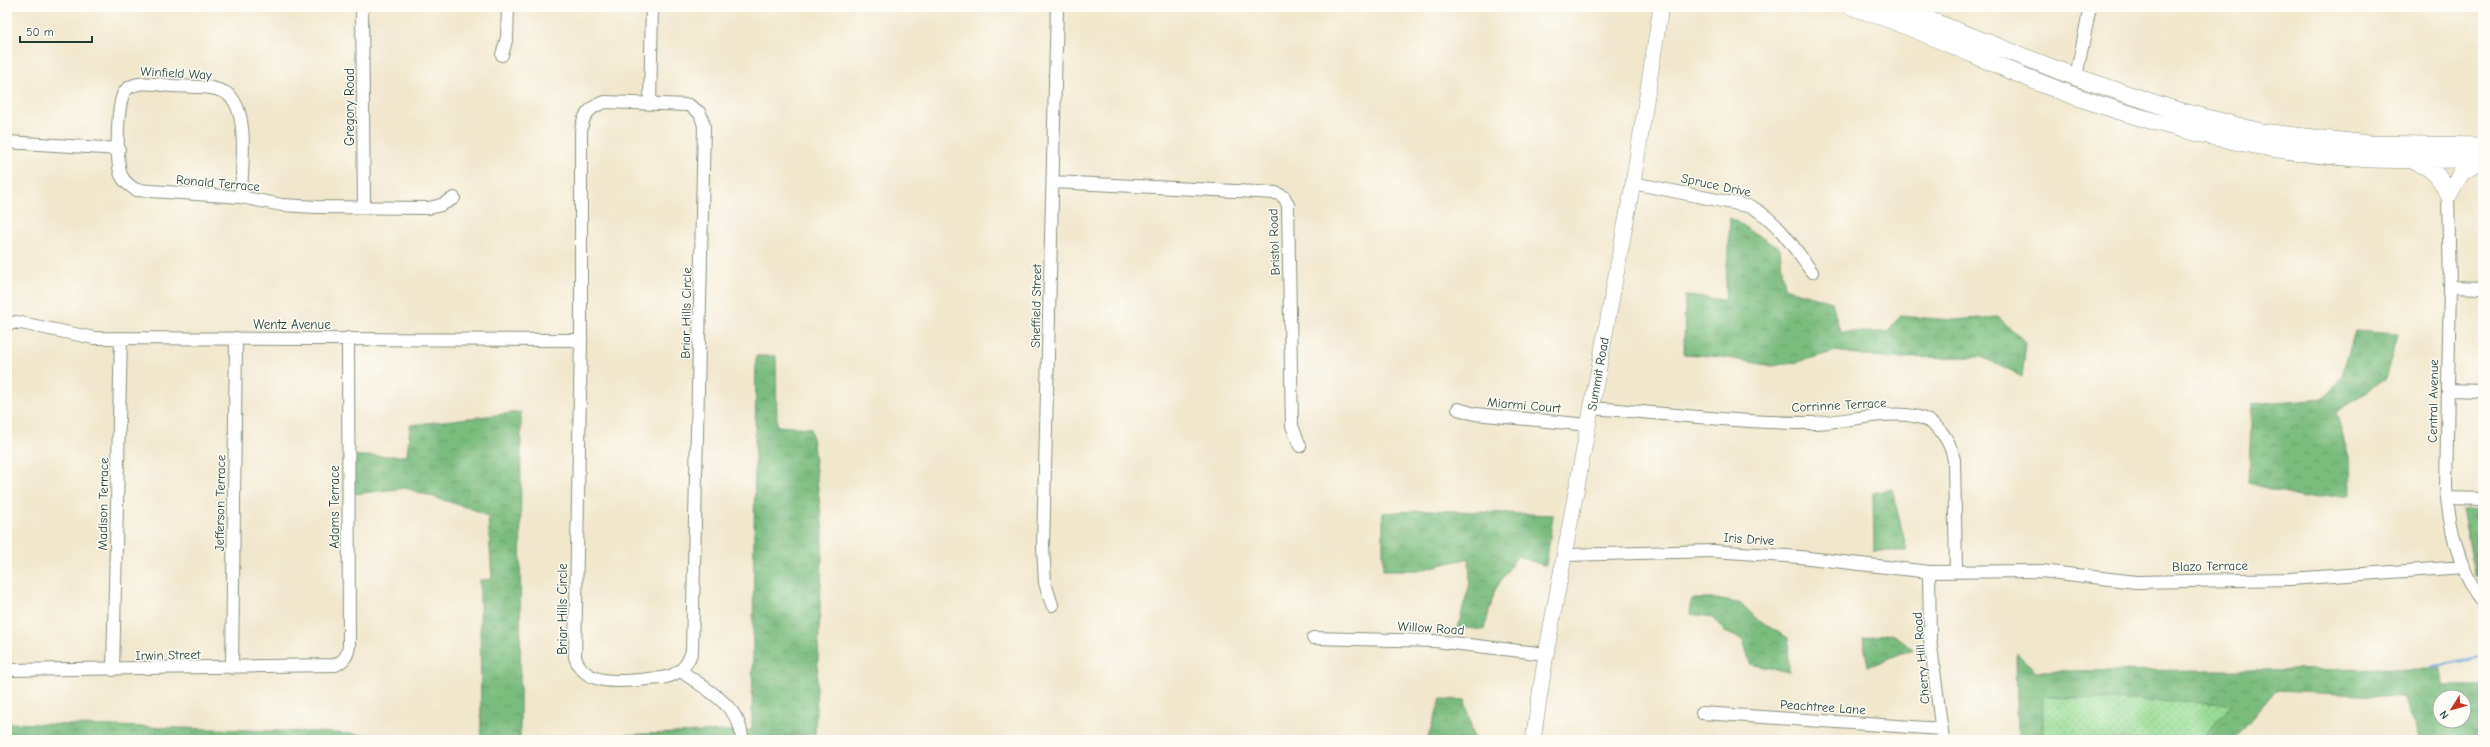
<svg xmlns="http://www.w3.org/2000/svg" width="2490" height="747" viewBox="0 0 2490 747" font-family="'Comic Neue',sans-serif">
	<style>
		.forest { fill: url(#forest-crowns); stroke: #4c7c59; fill-rule: evenodd }
		.park { fill: url(#park-dots); stroke: #5c8d64 }
		.lines { fill: none; stroke-linecap: round; stroke-linejoin: round }
		.stream { stroke: #69a2d8; stroke-width: 3 }
		.minor-casing { stroke: #889280; stroke-width: 14 }
		.major-casing { stroke: #889280; stroke-width: 16 }
		.highway-casing { stroke: #889280; stroke-width: 18 }
		.minor { stroke: #fff; stroke-width: 12 }
		.major { stroke: #fff; stroke-width: 15 }
		.highway { stroke: #fff; stroke-width: 17 }
		.labels { text-anchor: middle; dominant-baseline: central; stroke-width: 3; stroke-linejoin: round; paint-order: stroke }
		.street-label { font-size: 13px; fill: #1f3d34; stroke: #fdfcf7 }
	</style>
	<defs>
		<pattern id="forest-crowns" width="20" height="18" patternUnits="userSpaceOnUse"><rect width="20" height="18" fill="#7abc7e"/><path d="M2 6a3 3 0 1 1 6 0M12 15a3 3 0 1 1 6 0" fill="none" stroke="#639a68"/></pattern>
		<pattern id="park-dots" width="8" height="8" patternUnits="userSpaceOnUse"><rect width="8" height="8" fill="#99dd95"/><path d="M2 2h.1M6 6h.1" fill="none" stroke="#7cb47a" stroke-width="1.8" stroke-linecap="round"/></pattern>
	</defs>
	<rect width="100%" height="100%" fill="#fdfcf7"/>
	<filter id="ink" filterUnits="userSpaceOnUse"><feTurbulence type="fractalNoise" baseFrequency=".025" numOctaves="2"/><feDisplacementMap in="SourceGraphic" scale="8" xChannelSelector="R" yChannelSelector="G"/><feConvolveMatrix kernelMatrix="1 2 1 2 8 2 1 2 1" color-interpolation-filters="sRGB"/></filter>
	<filter id="wash" filterUnits="userSpaceOnUse"><feTurbulence type="fractalNoise" baseFrequency=".012" numOctaves="4" result="noise"/><feDisplacementMap in="SourceGraphic" scale="16" xChannelSelector="R" yChannelSelector="G"/><feGaussianBlur stdDeviation="0.9" result="paint"/><feColorMatrix in="noise" values="0 0 0 0 0 0 0 0 0 0 0 0 0 0 0 0 0 1.4 0 .05"/><feComposite in="paint" operator="in"/></filter>
	<g filter="url(#wash)">
		<rect width="100%" height="100%" fill="#f1e7cd"/>
		<path class="forest" d="M1730,218L1780,249L1784,288L1832,302L1840,332H1889L1899,316L1952,320L1998,317L2026,342L2022,377L1982,357L1883,358L1836,351L1798,362L1772,366L1722,357L1684,354L1685,296L1725,300Z
			M2355,331L2398,334L2385,379L2336,412L2349,457L2350,495L2302,498L2248,483L2252,404L2325,398L2342,376Z
			M756,356H776L777,426L811,428L823,532L815,734L752,740H481L480,580L492,579L488,517L475,510L405,488L345,495V456H407L410,425L521,412L520,739L752,730Z
			M1892,489L1907,551H1874L1873,493Z
			M2483,509V575L2476,576L2462,510Z
			M1429,510L1553,515L1546,566L1517,556L1495,590L1484,630L1458,627L1470,583L1469,558L1420,570H1383V513Z
			M1692,599H1717L1742,604L1759,621L1788,638L1789,672L1750,664L1743,640L1725,632L1713,617L1690,614Z
			M1892,633L1912,649L1868,667L1863,638Z
			M2016,653L2036,671L2441,669L2443,686H2483V740H2420L2404,697L2275,691L2233,740H2200L2232,704L2043,697V740H2018ZM2440,697H2464V721H2440Z
			M1441,699L1465,700L1474,740H1427Z
			M7,723L314,732L459,740H7Z"/>
		<path class="park" d="M2043,697L2232,704L2200,740H2043Z"/>
		<g class="lines">
			<path class="stream" d="M2433,667L2483,656"/>
		</g>
	</g>
	<g filter="url(#ink)">
		<g class="lines">
			<defs>
				<path id="minor" d="M362,7L364,207
					M502,55L507,37L508,7
					M2076,77L2090,7
					M605,102L689,105L700,113L704,126L692,651C687,667 679,675 662,678C634,679 586,692 575,657L581,340V132C582,116 589,107 605,102Z
					M650,104L652,7
					M7,142L119,149
					M1053,182L1276,193L1284,197L1288,205L1292,426L1300,446
					M1633,183L1752,207C1779,222 1794,248 1812,272
					M2448,194L2450,287L2446,487C2449,527 2458,569 2483,602
					M241,197C241,171 251,108 226,93C212,85 189,87 173,86C159,85 137,79 126,90C116,99 116,162 121,175C124,182 130,186 136,190L241,197L282,205L317,207L429,208L441,205L454,198
					M2450,287L2483,288
					M7,325L16,322L94,338L581,340
					M2448,390L2483,391
					M1591,408C1664,413 1739,423 1812,423C1843,423 1885,410 1914,416C1937,420 1950,439 1954,460L1956,571
					M1458,409L1475,414L1588,425
					M2447,498L2483,499
					M1566,555L1713,551L1800,557L1929,572L2041,571L2136,582L2290,579L2464,567
					M1929,572L1930,639L1943,740
					M1052,605L1045,583L1043,546L1057,7
					M1313,638L1435,641L1546,654
					M232,668L236,338
					M7,670L335,665C344,661 348,656 349,645L348,338
					M113,670L121,338
					M681,671C705,689 742,706 742,740
					M1702,713L1942,729"/>
				<path id="major" d="M1533,740L1546,654L1633,183L1661,7"/>
				<path id="highway" d="M1853,7C1928,30 1996,68 2069,94C2161,127 2257,151 2355,158C2397,161 2440,159 2483,159
					M1895,7L2076,77L2172,109L2261,132L2368,144L2483,146
					M2414,161C2433,168 2439,175 2448,194
					M2448,194L2462,172L2483,161"/>
			</defs>
			<use href="#minor" class="minor-casing"/>
			<use href="#major" class="major-casing"/>
			<use href="#highway" class="highway-casing"/>
			<use href="#minor" class="minor"/>
			<use href="#major" class="major"/>
			<use href="#highway" class="highway"/>
		</g>
	</g>
	<g class="labels">
		<g class="street-label">
			<text transform="translate(176 73) rotate(3)">Winfield Way</text>
			<text transform="translate(349 107) rotate(-90)">Gregory Road</text>
			<text transform="translate(218 183) rotate(5)">Ronald Terrace</text>
			<text transform="translate(1716 185) rotate(12)">Spruce Drive</text>
			<text transform="translate(1274 242) rotate(-92)">Bristol Road</text>
			<text transform="translate(1036 306) rotate(-89)">Sheffield Street</text>
			<text transform="translate(686 313) rotate(-89)">Briar Hills Circle</text>
			<text x="292" y="324">Wentz Avenue</text>
			<text transform="translate(1598 374) rotate(-80)">Summit Road</text>
			<text transform="translate(2433 401) rotate(-89)">Central Avenue</text>
			<text transform="translate(1524 405) rotate(5)">Miarmi Court</text>
			<text transform="translate(1839 405) rotate(-3)">Corrinne Terrace</text>
			<text transform="translate(220 503) rotate(-89)">Jefferson Terrace</text>
			<text transform="translate(103 504) rotate(-89)">Madison Terrace</text>
			<text transform="translate(334 507) rotate(-90)">Adams Terrace</text>
			<text transform="translate(1749 539) rotate(4)">Iris Drive</text>
			<text transform="translate(2210 566) rotate(-1)">Blazo Terrace</text>
			<text transform="translate(562 609) rotate(-90)">Briar Hills Circle</text>
			<text transform="translate(1431 628) rotate(4)">Willow Road</text>
			<text transform="translate(168 655) rotate(-1)">Irwin Street</text>
			<text transform="translate(1921 658) rotate(-95)">Cherry Hill Road</text>
			<text transform="translate(1823 707) rotate(4)">Peachtree Lane</text>
		</g>
	</g>
	<rect width="2490" height="747" fill="none" stroke="#fdfcf7" stroke-width="24"/>
	<g transform="translate(2452 709) rotate(233)"><circle r="19" fill="#fdfcf7" stroke="#a4b0a9"/>
	<path d="M0-3L7 15L0 10L-7 15Z" fill="#c8321e"/>
	<text y="-6" font-size="11" font-weight="bold" text-anchor="middle" fill="#1f3d34">N</text>
	</g>
	<path d="M20 36v6h72v-6" fill="none" stroke="#1f3d34" stroke-width="2"/>
	<text x="26" y="36" font-size="12" fill="#1f3d34" stroke="#fdfcf7" stroke-width="3" paint-order="stroke">50 m</text>
</svg>
